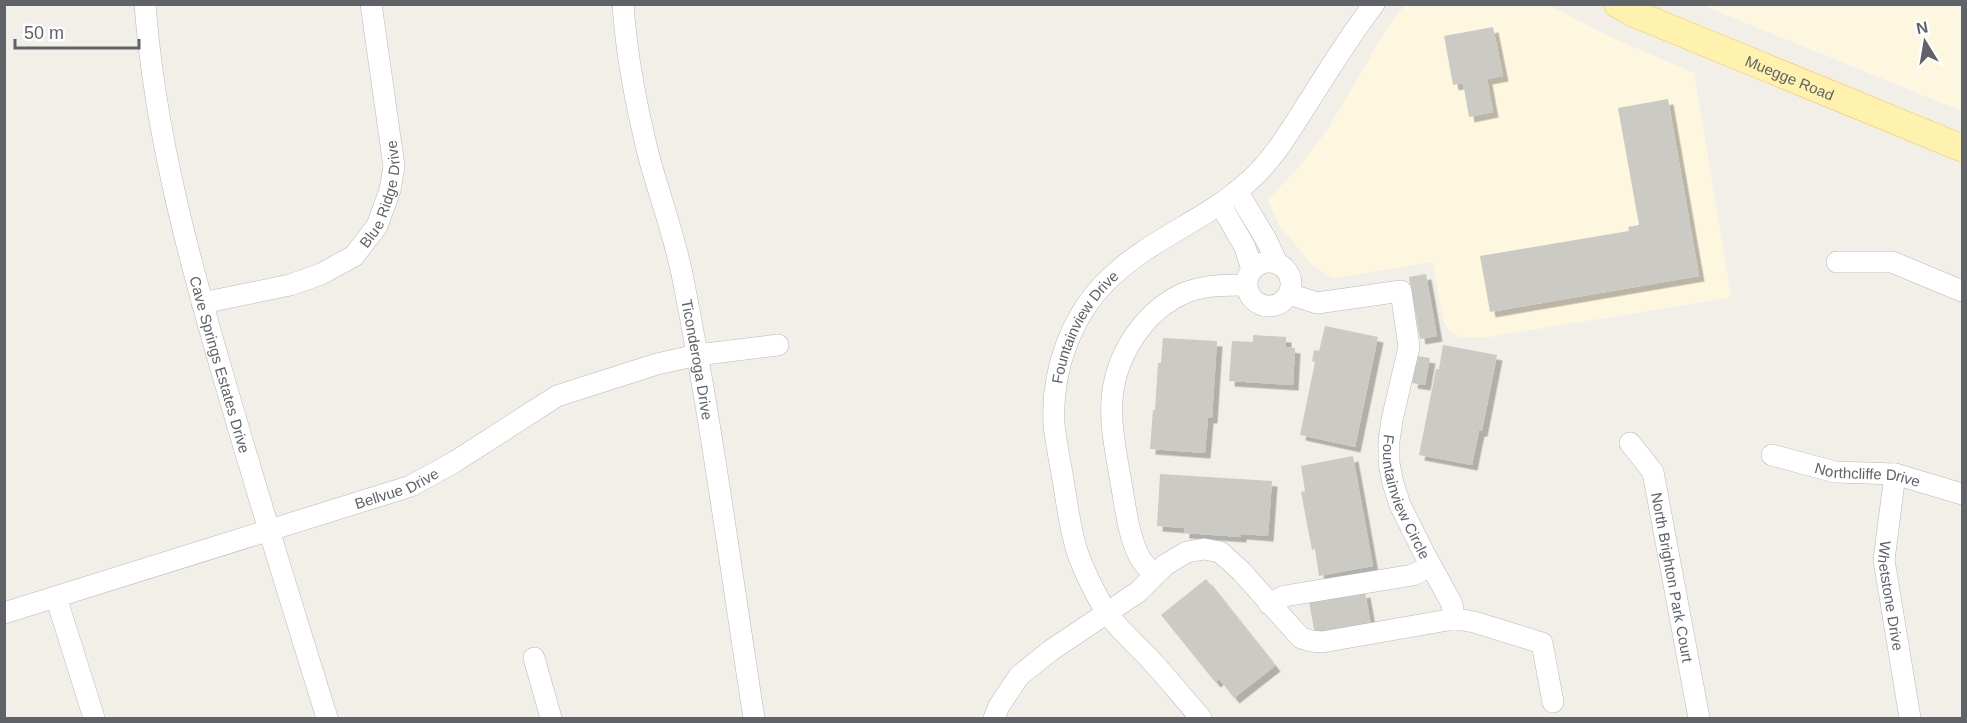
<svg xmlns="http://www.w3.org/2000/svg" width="1967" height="723" viewBox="0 0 1967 723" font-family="Helvetica,sans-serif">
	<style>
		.commercial { fill: #fef7e0 }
		.building { fill: #cccac5; filter: url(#shadow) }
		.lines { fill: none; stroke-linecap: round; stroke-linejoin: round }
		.minor-casing { stroke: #b5b8bc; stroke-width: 22 }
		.major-casing { stroke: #f2c960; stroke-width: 28 }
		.minor { stroke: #fff; stroke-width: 21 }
		.major { stroke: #fff2af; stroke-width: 27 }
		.labels { text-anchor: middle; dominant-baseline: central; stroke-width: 5; stroke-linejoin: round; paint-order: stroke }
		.street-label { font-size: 15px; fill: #5f6368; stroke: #fff }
	</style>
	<defs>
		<filter id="shadow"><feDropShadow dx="5.5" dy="5.5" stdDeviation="0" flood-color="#0004"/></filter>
	</defs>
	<rect width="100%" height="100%" fill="#f1efe8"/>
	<path class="commercial" d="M1405,5H1549L1606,35L1694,73L1731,297L1483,338L1460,337L1450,332L1443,321L1433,262L1335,278L1326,275L1312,265L1279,225L1268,200L1300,166L1328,129L1384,33Z
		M1702,5H1962V111L1944,104Z"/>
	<path class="building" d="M1493,27L1503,76L1487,79L1493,112L1469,117L1463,83L1453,85L1444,36Z
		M1668,99L1699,276L1490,312L1480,256L1629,231L1628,227L1639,225L1618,108Z
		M1426,274L1437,336L1420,339L1409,277Z
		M1325,326L1378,337L1355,447L1300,435L1315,362L1312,361L1314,350L1319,351Z
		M1253,335L1286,337V347L1295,348L1293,385L1229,381L1232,341L1253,342Z
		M1163,338L1217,341L1212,418H1208L1205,453L1150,449L1153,410H1155L1158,363H1161Z
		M1443,345L1497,355L1482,431H1479L1472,465L1419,455L1436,369H1439Z
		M1417,356L1430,358L1425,385L1412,383Z
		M1353,456L1373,566L1319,576L1315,549L1312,550L1301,492L1305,491L1301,466Z
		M1160,474L1272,481L1268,536L1241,534V537L1184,533V528L1157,526Z
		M1206,579L1275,666L1234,698L1219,679L1215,682L1161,615Z
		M1365,592L1371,625L1315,635L1309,602Z"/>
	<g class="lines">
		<defs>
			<g id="minor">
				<path id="s1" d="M145,4C155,136 190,263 227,389C259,499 293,609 327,718"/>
				<path id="s2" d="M623,4C626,53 637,109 649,157C660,198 675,237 683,279C712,424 731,572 754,718"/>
				<path d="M1237,191L1267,241L1277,263"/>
				<path d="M1220,204L1245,247L1252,270"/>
				<circle cx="1269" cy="284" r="22"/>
				<path d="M1837,262H1892L1962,291"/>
				<path id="s3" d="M1289,294L1317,303L1401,291L1409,347L1392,420L1389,441V463L1393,483L1400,505L1424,553L1452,604L1454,620"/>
				<path id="s4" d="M202,303L290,285L321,274L354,256L377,226L390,190L394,166L371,4"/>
				<path id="s5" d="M1630,443L1653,472L1699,718"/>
				<path id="s6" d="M1772,455L1835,472L1895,474L1962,494"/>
				<path id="s7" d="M1895,474L1884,560L1910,718"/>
				<path d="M1154,575C1150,570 1146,566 1142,561C1128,540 1125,502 1120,477C1116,452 1110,425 1112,400C1115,355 1145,309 1187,292C1206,285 1227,285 1246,285"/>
				<path d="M56,597L94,718"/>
				<path d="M1269,604L1285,596L1413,575L1431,566"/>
				<path id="s8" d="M4,613L411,486L456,461L557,396L657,364L697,355L778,345"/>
				<path d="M534,658L551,718"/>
				<path d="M994,718L999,706L1019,676L1050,651L1138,592L1165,565L1187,552L1204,549L1220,552L1241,571L1301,638L1311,641L1322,642L1448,620H1462L1474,622L1542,643L1553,702"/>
				<path id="s9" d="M1201,718C1183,698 1166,676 1148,657C1135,643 1115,626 1105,610C1095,593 1086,575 1079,557C1071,535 1068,510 1064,486C1061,466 1056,445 1054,424C1051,370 1072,313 1111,277C1152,238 1208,219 1249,181C1275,158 1292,127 1311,98C1331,66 1351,34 1374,4"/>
			</g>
			<g id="major">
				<path id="s10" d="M1617,4L1633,13L1962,148"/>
			</g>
		</defs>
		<use href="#minor" class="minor-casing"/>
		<use href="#major" class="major-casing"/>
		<use href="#minor" class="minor"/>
		<use href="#major" class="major"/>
	</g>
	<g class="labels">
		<g class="street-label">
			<text stroke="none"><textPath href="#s10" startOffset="188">Muegge Road</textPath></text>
			<text stroke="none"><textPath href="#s4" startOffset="230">Blue Ridge Drive</textPath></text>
			<text stroke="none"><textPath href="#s9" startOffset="444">Fountainview Drive</textPath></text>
			<text stroke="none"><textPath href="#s2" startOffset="364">Ticonderoga Drive</textPath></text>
			<text stroke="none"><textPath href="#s1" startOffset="369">Cave Springs Estates Drive</textPath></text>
			<text stroke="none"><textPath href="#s6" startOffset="98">Northcliffe Drive</textPath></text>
			<text stroke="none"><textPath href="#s8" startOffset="412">Bellvue Drive</textPath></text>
			<text stroke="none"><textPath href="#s3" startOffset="326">Fountainview Circle</textPath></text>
			<text stroke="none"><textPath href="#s5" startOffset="144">North Brighton Park Court</textPath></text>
			<text stroke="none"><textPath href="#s7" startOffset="123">Whetstone Drive</textPath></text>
		</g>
	</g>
	<rect width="1967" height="723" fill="none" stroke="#5f6368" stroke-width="12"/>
	<g transform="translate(1925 42) rotate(349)" stroke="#ffffff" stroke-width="4.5" paint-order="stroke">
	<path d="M0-4.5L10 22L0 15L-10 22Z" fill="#5f6368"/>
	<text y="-9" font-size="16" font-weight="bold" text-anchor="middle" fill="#5f6368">N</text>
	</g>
	<path d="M15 39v9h124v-9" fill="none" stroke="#5f6368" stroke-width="3"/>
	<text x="24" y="39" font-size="18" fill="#5f6368" stroke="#ffffff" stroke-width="4.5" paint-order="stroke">50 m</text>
</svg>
